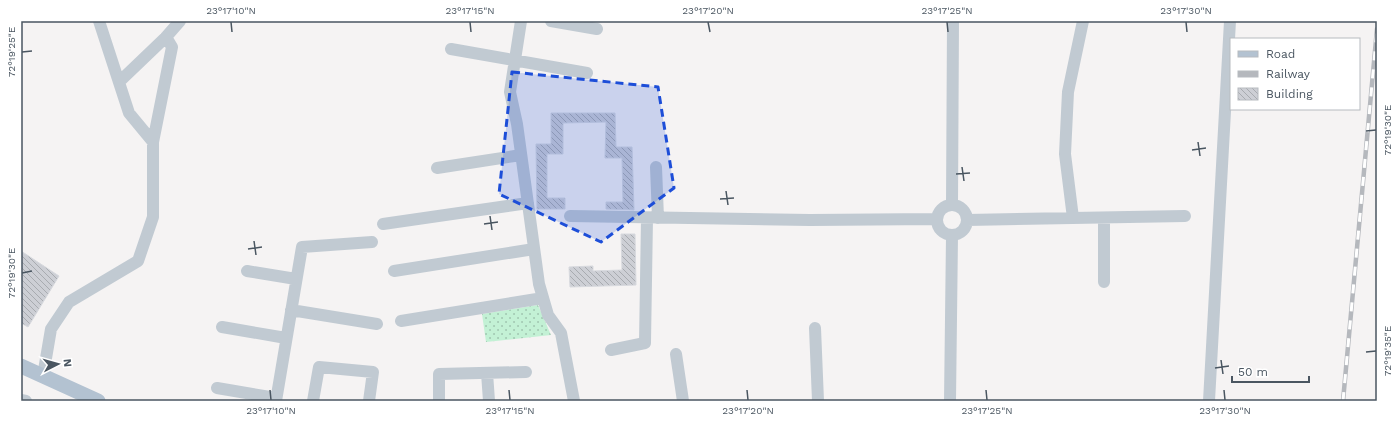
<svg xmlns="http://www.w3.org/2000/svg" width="1398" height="422" viewBox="0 0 1398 422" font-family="'Work Sans',sans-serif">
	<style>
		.green { fill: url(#green-dots) }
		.building { fill: url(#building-back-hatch); stroke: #d7d9de }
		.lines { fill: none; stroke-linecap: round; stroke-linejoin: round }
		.minor { stroke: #c1cad2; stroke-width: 12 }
		.major { stroke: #b3c2d1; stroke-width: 15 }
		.rail-casing { stroke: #b5b8bd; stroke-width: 4.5 }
		.rail { stroke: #fff; stroke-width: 3; stroke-dasharray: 9; stroke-linecap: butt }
		.marked { fill: #1d4ed8; fill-opacity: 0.2; stroke: #1d4ed8; stroke-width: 3; stroke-dasharray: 8 5; stroke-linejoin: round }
		.ticks { fill: none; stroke: #4a5661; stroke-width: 1.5 }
		.neatline { fill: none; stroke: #4a5661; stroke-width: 1.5 }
		.ticks-label { font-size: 10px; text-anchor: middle; fill: #4a5661 }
	</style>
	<defs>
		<pattern id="green-dots" width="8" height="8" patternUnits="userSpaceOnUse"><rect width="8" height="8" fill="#c3f1d5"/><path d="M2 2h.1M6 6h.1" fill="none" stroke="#a0c6b0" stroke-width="1.8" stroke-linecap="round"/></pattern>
		<pattern id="building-back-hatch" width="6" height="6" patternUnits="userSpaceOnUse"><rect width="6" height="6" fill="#cdcfd5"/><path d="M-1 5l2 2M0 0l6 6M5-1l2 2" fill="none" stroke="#a8abb0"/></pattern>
	</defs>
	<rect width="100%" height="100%" fill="#f5f3f3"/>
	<path class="green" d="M538,305L551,335L486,342L482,314Z"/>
	<path class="building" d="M551,113H615L616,147H632L634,210L606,209V202H623L622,158H605L606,122L563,123V154H547V198H565V209H537L536,144H551Z
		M621,234H635L636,285L570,287L569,267L593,266V271L622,270Z
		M21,251L59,276L28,327L21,323Z"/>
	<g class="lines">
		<path class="minor" d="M521,21L510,92L517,124L539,284L548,315L561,333L574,401
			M551,21L597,29
			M451,49L587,73
			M119,82L166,37L180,21
			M153,142L172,47L166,37
			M656,167L658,218
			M437,168L521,155
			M952,204L953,21
			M937 220a15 15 0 1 1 30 0a15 15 0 1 1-30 0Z
			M570,216L810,220L936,219
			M1073,218L1065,154L1068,92L1083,21
			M967,220L1185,216
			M383,224L528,203
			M247,271L296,279
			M394,271L534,249
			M1104,282V218
			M291,310L377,324
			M401,321L543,298
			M222,327L286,338
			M815,328L818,401
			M611,350L645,343L647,218
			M676,354L683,401
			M487,373L489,401
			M43,376L51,329L69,302L138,261L153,217V142L129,113L99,21
			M217,388L276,398
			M21,400L26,401
			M276,401L302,247L372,242
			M313,401L319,367L373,372L369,401
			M439,401V374L526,372
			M950,401L952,236
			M1209,401L1230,21"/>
		<path class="major" d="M21,366L98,401"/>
		<defs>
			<path id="rail" d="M1343,401L1377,29"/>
		</defs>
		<use href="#rail" class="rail-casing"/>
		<use href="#rail" class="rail"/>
	</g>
	<path class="marked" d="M512,72L658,87L674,188L601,242L499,194Z"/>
	<path class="ticks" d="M231,22L232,32M470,22L471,32M708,22L710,32M947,22L948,32M1186,22L1187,32M22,52L32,51M1366,131L1376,130M1198,142L1200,156M1192,150L1206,148M962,167L964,181M956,174L970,173M726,191L728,205M720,199L734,198M490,216L492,230M484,224L498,222M254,241L256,255M248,249L262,247M22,273L32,271M1366,352L1376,351M1221,360L1223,374M1215,368L1229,366M270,390L271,400M509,390L510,400M747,390L748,400M986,390L987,400M1224,390L1225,400"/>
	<rect width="1398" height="422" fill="none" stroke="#ffffff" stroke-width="44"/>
	<rect x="1230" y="38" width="130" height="72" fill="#ffffff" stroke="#b7bbc0"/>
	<rect x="1238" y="51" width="20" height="6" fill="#b3c2d1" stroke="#b7bbc0"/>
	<text x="1266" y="58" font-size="12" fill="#4a5661">Road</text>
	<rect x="1238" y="71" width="20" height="6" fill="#b5b8bd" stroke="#b7bbc0"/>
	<text x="1266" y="78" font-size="12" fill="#4a5661">Railway</text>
	<rect x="1238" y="88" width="20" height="12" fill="url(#building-back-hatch)" stroke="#b7bbc0"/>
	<text x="1266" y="98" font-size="12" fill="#4a5661">Building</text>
	<g transform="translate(58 364) rotate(84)" stroke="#ffffff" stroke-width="3" paint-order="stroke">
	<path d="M0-3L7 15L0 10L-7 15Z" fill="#4a5661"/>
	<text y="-6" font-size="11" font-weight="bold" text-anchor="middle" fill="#4a5661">N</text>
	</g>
	<path d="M1232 376v6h77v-6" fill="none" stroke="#4a5661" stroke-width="2"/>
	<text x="1238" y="376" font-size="12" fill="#4a5661" stroke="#ffffff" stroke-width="3" paint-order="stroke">50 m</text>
	<rect x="22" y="22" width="1354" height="378" class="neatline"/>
	<g class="ticks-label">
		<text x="231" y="14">23°17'10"N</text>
		<text x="470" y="14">23°17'15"N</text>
		<text x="708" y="14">23°17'20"N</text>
		<text x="947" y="14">23°17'25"N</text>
		<text x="1186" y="14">23°17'30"N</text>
		<text transform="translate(11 52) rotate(-90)" y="4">72°19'25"E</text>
		<text transform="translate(1387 130) rotate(-90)" y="4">72°19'30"E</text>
		<text transform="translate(11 273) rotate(-90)" y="4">72°19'30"E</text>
		<text transform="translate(1387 351) rotate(-90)" y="4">72°19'35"E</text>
		<text x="271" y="414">23°17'10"N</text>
		<text x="510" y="414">23°17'15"N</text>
		<text x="748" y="414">23°17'20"N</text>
		<text x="987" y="414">23°17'25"N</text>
		<text x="1225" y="414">23°17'30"N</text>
	</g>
</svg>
